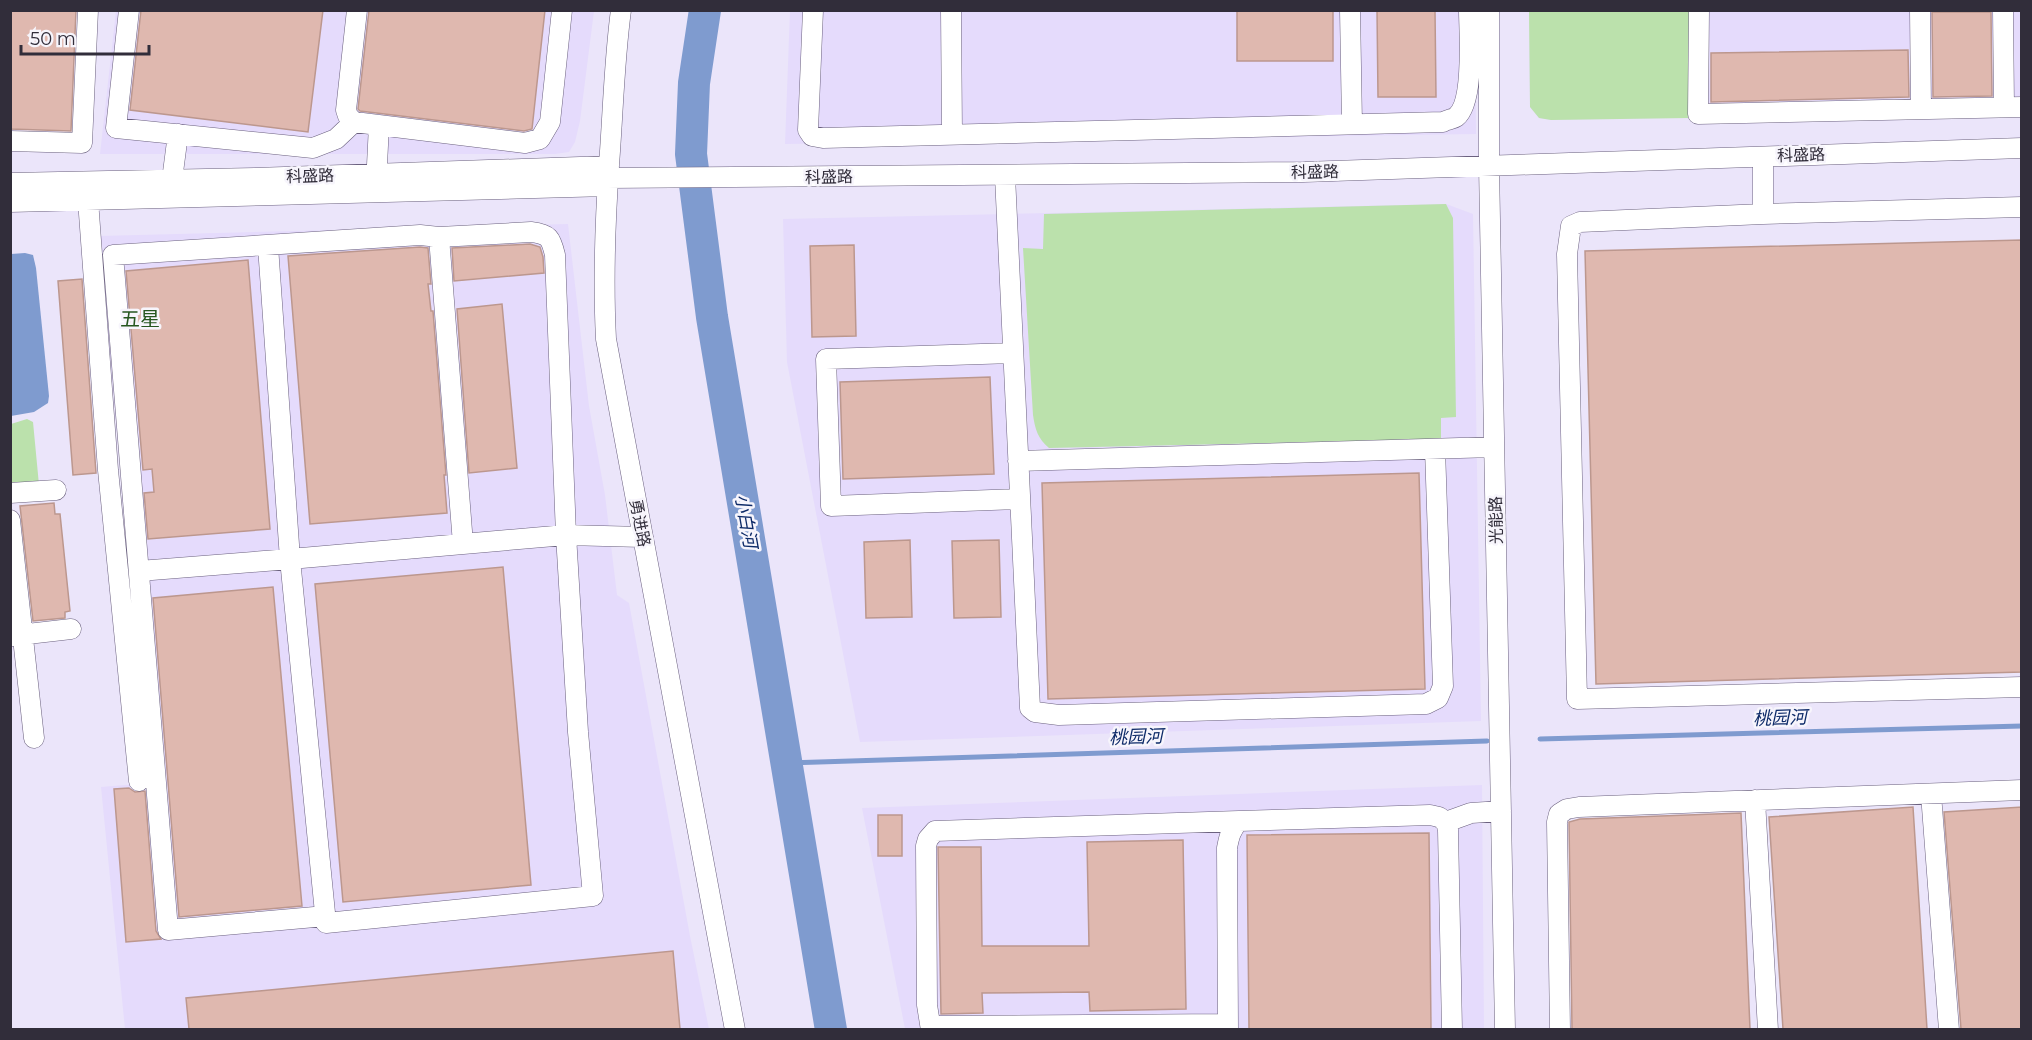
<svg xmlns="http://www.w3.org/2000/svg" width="2032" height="1040" viewBox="0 0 2032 1040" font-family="Montserrat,'Noto Sans SC',sans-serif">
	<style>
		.built { fill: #e5dbfc }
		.green { fill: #bbe1ac }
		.water { fill: #7f9bcf }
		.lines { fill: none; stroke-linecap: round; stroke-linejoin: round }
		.stream { stroke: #7f9bcf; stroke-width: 5 }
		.river { stroke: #7f9bcf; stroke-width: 32 }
		.building { fill: #dfb8af; stroke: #bc978e; stroke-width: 1.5 }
		.minor-casing { stroke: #6b617f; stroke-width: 21 }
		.minor { stroke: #fff; stroke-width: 20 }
		.labels { text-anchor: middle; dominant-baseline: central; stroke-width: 5; stroke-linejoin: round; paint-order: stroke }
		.street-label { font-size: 16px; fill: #312d3a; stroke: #f7f5fc }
		.water-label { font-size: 18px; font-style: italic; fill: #0d2a68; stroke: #f7f5fc }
		.quarter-label { font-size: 20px; fill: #26561f; stroke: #f7f5fc }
	</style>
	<rect width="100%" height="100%" fill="#ebe5fa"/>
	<path class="built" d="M116,11H594L580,121L575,142L569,152L555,154H100Z
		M790,11H1475L1476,134L785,144Z
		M1529,11H2021V112L1551,120L1539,118L1530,107Z
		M1446,204L1473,214L1481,721L860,742L787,362L783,219Z
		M568,224L589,406L605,495L617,595L629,603L690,936L709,1029H125L101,787L149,783L99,236Z
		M1482,785L1484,1029H905L862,808Z"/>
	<path class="green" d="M1529,11H1689V118L1551,120L1539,118L1530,107Z
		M1446,204L1453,218L1456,417L1441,418V439L1049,448C1038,439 1035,429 1033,415L1023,248L1043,249L1044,214Z
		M27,419L33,422L39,485L11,487V424Z"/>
	<path class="water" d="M25,253L33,255L36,268L49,396L48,403L34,412L11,416V254Z"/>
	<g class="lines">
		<path class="stream" d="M1540,739L2022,726
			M787,763L1487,741"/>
		<path class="river" d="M705,10L694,83L691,154L712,317L831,1030"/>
	</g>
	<path class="building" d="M10,10H76L71,131L10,129Z
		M141,10H323L308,132L130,110Z
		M369,10H545L532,129L524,131L360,111L358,109Z
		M1237,10H1333V61H1237Z
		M1377,10H1435L1436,97H1378Z
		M1932,12H1991L1992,96L1933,97Z
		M1908,50L1909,97L1711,102V53Z
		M2022,240V672L1596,684L1585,251Z
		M530,244L540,247L543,257L544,273L454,281L452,248Z
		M854,245L856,336L812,337L810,246Z
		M420,247L428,248L431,284H428L431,311H433L446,475H444L447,513L310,524L288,256Z
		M248,260L270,529L148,539L144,493L154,492L152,469L143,470L126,271Z
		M82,279L96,473L73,475L58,281Z
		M502,304L517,468L469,473L457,309Z
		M990,377L994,474L843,479L840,382Z
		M1419,473L1425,689L1048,699L1042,483Z
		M54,503L55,514H60L70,611L65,612V618L33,621L20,506Z
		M910,540L912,617L866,618L864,542Z
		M999,540L1001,617L954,618L952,541Z
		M503,567L531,885L343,902L315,584Z
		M273,587L302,906L179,917L153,598Z
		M129,788L135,792L145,791L156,931L161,939L126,942L114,789Z
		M1913,807L1927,1029H1783L1769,817Z
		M2022,807V1029H1961L1944,812Z
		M1741,813L1750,1029H1572L1569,822L1580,819Z
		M878,815H902V856H878Z
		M1429,833L1431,1029H1249L1247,835Z
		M1183,840L1186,1009L1090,1011L1089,992L982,993L983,1013L941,1014L938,847H981L982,946H1089L1087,842Z
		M673,951L680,1029H189L186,998Z"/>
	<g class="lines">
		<defs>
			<path id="minor" d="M129,10L116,128L313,148L336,139L354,122
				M357,10L346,110L348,116L354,122L525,143L540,139L550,122L562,10
				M621,10C614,62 613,114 609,165C605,223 603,281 606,339L735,1030
				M813,10L808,130L812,136L823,138L1443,122C1446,120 1453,119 1456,117C1475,102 1469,33 1469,10
				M951,10L952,134
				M1350,10L1352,124
				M1489,10V166L1505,1030
				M1699,10L1698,114L2022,107
				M1920,10L1921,109
				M2003,10L2004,107
				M10,141L82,143L88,10
				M1005,176L1030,708L1035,712L1059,715L1426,704L1438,698L1443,686L1435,449
				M608,178L1303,172L2022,148
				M172,180L178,134
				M10,183L255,178L609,166
				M376,185L379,125
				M88,200L108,470L139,781
				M10,202L608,186
				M2022,207L1763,214L1580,222L1571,226L1567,254L1577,699L2022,687
				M1763,214V157
				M439,237L463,544
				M268,246L290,559L566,535L642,537
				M1013,353L826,359L831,506L1020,499
				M1018,461L1494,447
				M10,493L56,490
				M10,520L34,738
				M139,571L290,559L326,923L593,896L578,732L566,535L555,255C551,238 549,234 531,232L439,237L420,235L113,255L168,930L326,916
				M10,636L71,629
				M1931,794L1949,1030
				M1755,800L1768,1030
				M1446,822L1471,813L1501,811
				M931,1026L1228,1024
				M931,1030L927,1005L926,846L928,839L935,831L1239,821
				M1228,1030L1227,848C1229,837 1231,829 1239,821L1430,815L1439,817L1446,822L1448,830L1452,1030
				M1560,1030L1557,822L1559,814L1567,809L1579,807L2022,790"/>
		</defs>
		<use href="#minor" class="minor-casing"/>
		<use href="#minor" class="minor"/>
	</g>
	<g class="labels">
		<g class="street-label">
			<text transform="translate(1801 155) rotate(-2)">科盛路</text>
			<text transform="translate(1315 172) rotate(-1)">科盛路</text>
			<text transform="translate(310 176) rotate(-2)">科盛路</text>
			<text transform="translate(829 177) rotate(-1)">科盛路</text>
			<text transform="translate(1496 520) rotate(-91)">光能路</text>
			<text transform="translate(640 523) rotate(79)">勇进路</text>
		</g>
		<g class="water-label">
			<text transform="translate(746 521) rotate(80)">小白河</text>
			<text transform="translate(1780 718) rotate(-2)">桃园河</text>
			<text transform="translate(1136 737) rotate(-2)">桃园河</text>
		</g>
		<g class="quarter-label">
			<text x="140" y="319">五星</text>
		</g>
	</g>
	<rect width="2032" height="1040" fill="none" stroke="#312d3a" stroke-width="24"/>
	<path d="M21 45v9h128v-9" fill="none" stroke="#312d3a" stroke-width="3"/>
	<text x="30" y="45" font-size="18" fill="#312d3a" stroke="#f7f5fc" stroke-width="4.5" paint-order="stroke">50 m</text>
</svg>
